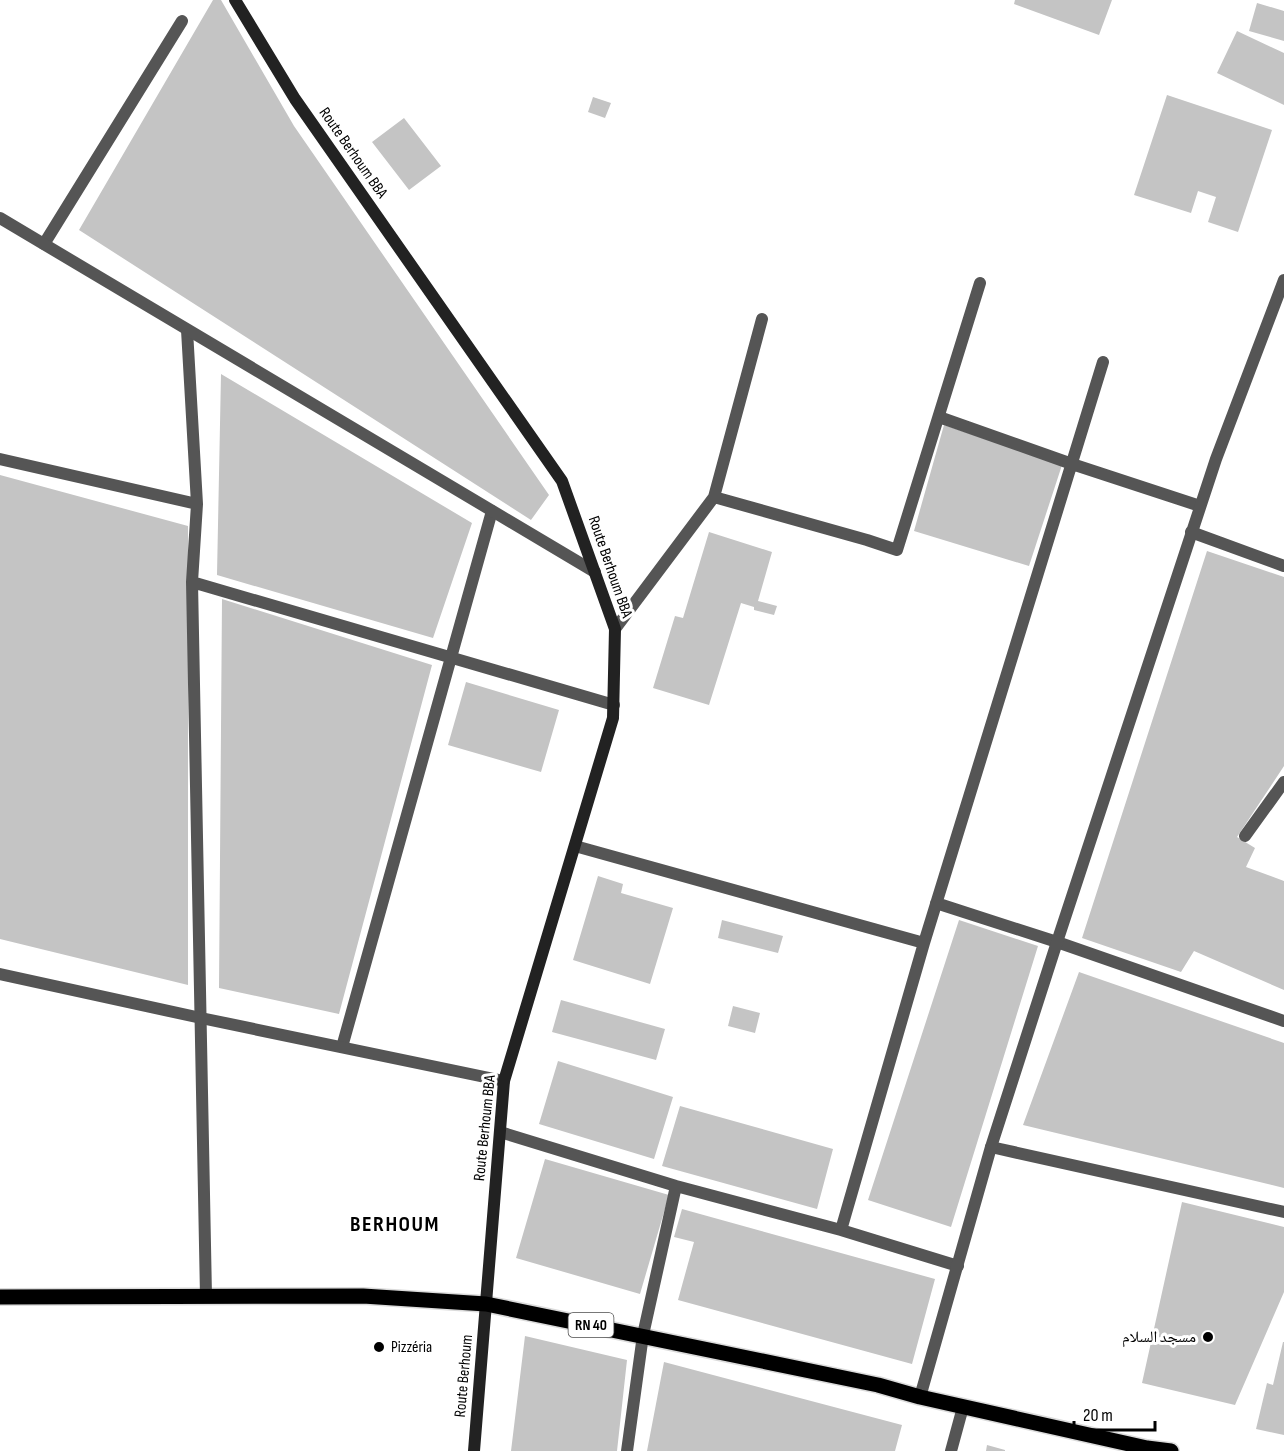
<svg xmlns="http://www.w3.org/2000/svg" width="1284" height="1451" viewBox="0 0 1284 1451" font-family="'Sofia Sans Condensed','Noto Naskh Arabic',sans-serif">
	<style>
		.building { fill: #c4c4c4 }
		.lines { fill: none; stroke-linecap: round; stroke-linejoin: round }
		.primary-casing { stroke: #dbdbdb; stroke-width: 18 }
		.minor { stroke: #555; stroke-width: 12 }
		.tertiary { stroke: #555; stroke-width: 12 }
		.secondary { stroke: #222; stroke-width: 12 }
		.primary { stroke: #000; stroke-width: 15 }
		.poi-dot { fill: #000; stroke: #fff; stroke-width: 2 }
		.labels { text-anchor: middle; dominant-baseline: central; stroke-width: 6; stroke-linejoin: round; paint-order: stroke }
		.shield { fill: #fff; stroke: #4c4c4c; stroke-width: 1.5 }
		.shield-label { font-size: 15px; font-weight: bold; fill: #000 }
		.street-label { font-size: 16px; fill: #000; stroke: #fff }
		.poi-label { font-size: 16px; fill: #000; stroke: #fff; text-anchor: end }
		.district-label { font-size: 22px; font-weight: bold; letter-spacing: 1.5px; fill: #000; stroke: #fff }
	</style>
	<rect width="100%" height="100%" fill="#fff"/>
	<path class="building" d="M213,0H221L294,126L549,495L531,520L79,230Z
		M1015,0H1112L1099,35L1014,4Z
		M1257,3L1284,11V41L1249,31Z
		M1237,31L1284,53V105L1217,73Z
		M1167,95L1272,130L1238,232L1208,222L1216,197L1198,191L1191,213L1134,195Z
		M593,97L611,103L605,118L588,112Z
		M404,118L441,166L409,190L372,142Z
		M221,374L472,523L433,638L217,575Z
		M944,425L1062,465L1029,566L914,531Z
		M0,475L188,526V985L0,939Z
		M709,532L772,552L758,601L777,606L774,615L754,610V607L741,603L709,705L653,688L675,616L683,618Z
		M1207,551L1284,577V766L1237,837L1255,848L1246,867L1284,881V990L1194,951L1181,972L1082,938Z
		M222,599L432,665L339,1014L219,988Z
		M466,682L559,710L541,772L448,745Z
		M598,876L623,884L621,893L673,908L650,984L573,960Z
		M722,920L783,936L778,953L718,938Z
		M959,920L1038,946L951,1227L868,1200Z
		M1079,972L1284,1043V1188L1023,1125Z
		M561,1000L665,1029L656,1060L552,1032Z
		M733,1006L760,1013L755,1033L728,1026Z
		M558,1061L673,1097L654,1159L539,1124Z
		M680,1106L833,1149L817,1209L662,1166Z
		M545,1159L669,1195L640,1294L516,1258Z
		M1182,1202L1284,1227V1292L1235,1405L1142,1383Z
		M682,1209L935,1279L912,1364L678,1300L694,1242L674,1237Z
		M525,1336L627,1360L617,1451H511Z
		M1283,1342H1284V1435L1256,1429L1267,1383L1273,1385Z
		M664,1362L902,1425L895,1451H647Z
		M987,1445L1005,1450V1451H986Z"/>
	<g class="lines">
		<defs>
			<path id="primary" d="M0,1297L363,1296L486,1304L878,1385L920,1397L1147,1448L1171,1451"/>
		</defs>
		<use href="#primary" class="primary-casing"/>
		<path class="minor" d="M44,244L182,21
			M187,330L197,504L192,582L206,1296
			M939,417L1072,464L1200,506
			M0,459L197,504
			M714,497L762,319
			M1191,532L1284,566
			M192,582L614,705
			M615,629L714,497L867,540L897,550L980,283
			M1245,836L1284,782
			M575,846L924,943
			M936,903L1057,942L1284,1021
			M342,1047L492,511
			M500,1132L676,1186L841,1230L958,1266
			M991,1147L1284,1212
			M841,1230L924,943L1103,362
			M627,1451L643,1335L676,1186"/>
		<path class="tertiary" d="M0,218L595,572
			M0,974L201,1018L504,1081
			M920,1397L991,1147L1057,942L1216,459L1284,280
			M951,1451L963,1407"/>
		<path class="secondary" d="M235,0L295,99L562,481L615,629L613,718L504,1081L474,1451"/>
		<use href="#primary" class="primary"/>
	</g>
	<g class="poi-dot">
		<circle cx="1208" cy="1337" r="6"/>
		<circle cx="379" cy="1347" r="6"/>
	</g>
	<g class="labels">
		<rect class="shield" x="568.5" y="1313" width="45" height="24" rx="4.5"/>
		<g class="shield-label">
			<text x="591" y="1325">RN 40</text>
		</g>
		<g class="street-label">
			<text transform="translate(353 153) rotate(55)">Route Berhoum BBA</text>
			<text transform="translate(610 567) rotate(71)">Route Berhoum BBA</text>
			<text transform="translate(485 1128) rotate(-84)">Route Berhoum BBA</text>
			<text transform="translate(464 1376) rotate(-85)">Route Berhoum</text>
		</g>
		<g class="poi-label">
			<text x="1196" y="1337">مسجد السلام</text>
			<text x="391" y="1347" text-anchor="start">Pizzéria</text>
		</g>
		<g class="district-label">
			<text x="395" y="1224">BERHOUM</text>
		</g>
	</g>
	<path d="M1074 1421v9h81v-9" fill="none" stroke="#000000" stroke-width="3"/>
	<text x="1083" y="1421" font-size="18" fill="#000000" stroke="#ffffff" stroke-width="4.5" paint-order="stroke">20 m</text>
</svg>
